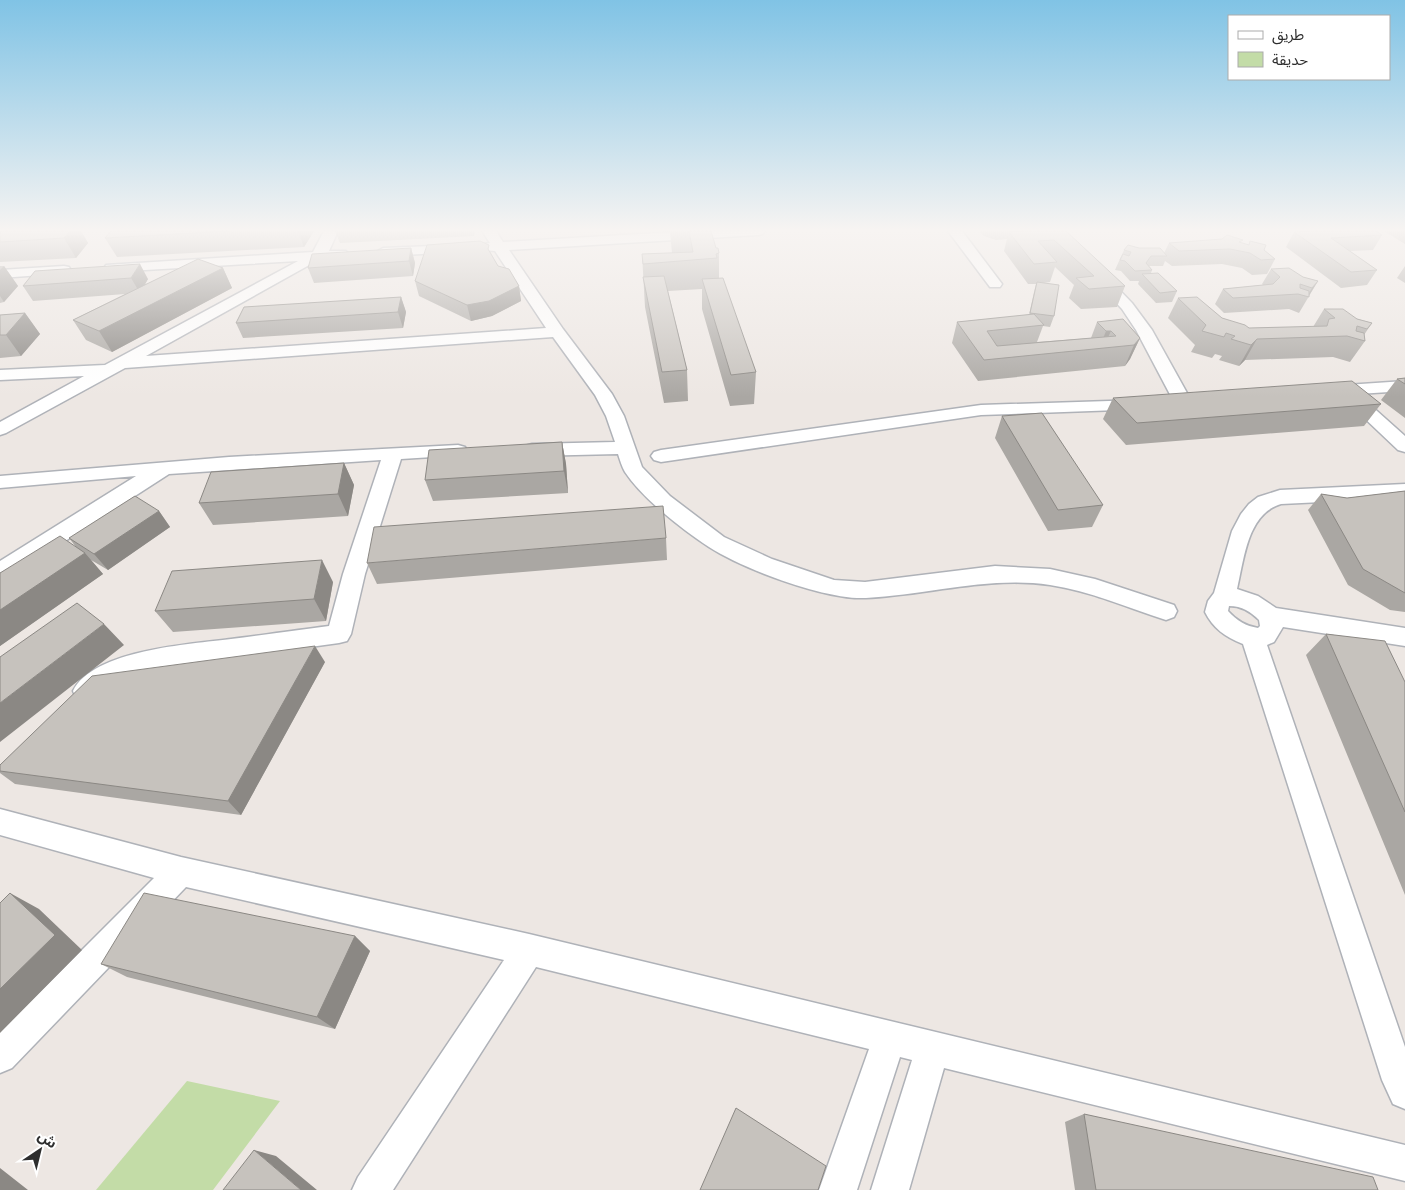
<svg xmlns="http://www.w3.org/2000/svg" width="1405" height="1190" viewBox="0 0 1405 1190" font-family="Montserrat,'Noto Sans Arabic',sans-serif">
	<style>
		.green { fill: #c3dca7 }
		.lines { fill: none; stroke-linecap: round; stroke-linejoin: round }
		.street-casing { stroke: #afb2b8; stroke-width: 3 }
		.street { fill: #fff; fill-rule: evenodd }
		.wall { fill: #aaa7a3 }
		.shaded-wall { fill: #8b8884 }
		.building { fill: #c6c2bd; stroke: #8b8884 }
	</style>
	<rect width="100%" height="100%" fill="#ede7e3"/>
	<path class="green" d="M187,1081L280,1101L213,1190H96Z"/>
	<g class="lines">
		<defs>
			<path id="street" d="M324,231H338L329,251H346L348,254L346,257L320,259L146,356L546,328L495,251L483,250L481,247L483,244L490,243L482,231H496L503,242L692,231H765L763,234L758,235L509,250L563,329L612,394L624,416L642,467L670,496L724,537L772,559L834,580L865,582L995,566L1050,569L1095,579L1174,605L1177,611L1174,617L1166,620C1128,608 1090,591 1050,585C988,576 928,595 866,598C826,600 743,569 709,547C683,530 642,498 625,472C622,467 620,460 618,454L532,456L525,454L523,450L525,446L532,444L615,442L606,416L595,395L553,337L125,368L6,433L0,435V422L84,376L0,380V370L105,365L298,261L111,272L106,271L104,268L106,265L313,252Z
				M948,231H962L1002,284L1000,287H990Z
				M456,245L463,249L461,252L383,256L376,252L383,248Z
				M64,266L69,267L71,270L69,273L0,278V270Z
				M1099,273L1104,274L1132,303L1152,330L1192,402L1189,406L1183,407L1177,406L1174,402L1136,330L1122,309L1092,277L1094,274Z
				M1405,381V391L1358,394L1405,436V452L1398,450L1341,396L1325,395L1322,391L1325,387L1331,386Z
				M1140,400L1146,401L1149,405L1146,409L981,415L661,462L654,460L651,456L654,452L661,450L981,405Z
				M458,445L465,447L467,451L465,455L401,459L365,574L351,634L347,641L339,643L151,669L116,682L94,698L85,701L76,698L73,691C93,650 190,644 231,639C264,635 297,630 329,626L343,574L381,460L169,474L8,578L0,580V561L136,476L0,488V476L229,457Z
				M1405,484V498L1281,504C1247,514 1244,560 1237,589L1258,596L1276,608L1405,628V646L1283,627L1274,642L1267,645L1405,1047V1109L1393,1104L1382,1080L1243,644C1225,637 1213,628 1205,612L1208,601L1214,593L1232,531L1241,514L1249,504L1258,497L1280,490ZM1229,606C1242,606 1251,612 1259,620L1260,626L1258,628C1246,626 1237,621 1228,611Z
				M0,809L181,857L529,934L1405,1145V1181L944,1068L909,1190H871L912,1060L900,1057L857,1190H819L869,1049L536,967L393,1190H352L358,1177L504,960L186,887L12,1068L0,1073V1032L154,878L0,835Z"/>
		</defs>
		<use href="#street" class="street-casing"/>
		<use href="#street" class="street"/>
	</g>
	<path class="wall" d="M0,231H81L88,243L76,258L0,262Z
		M111,231H314L304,247L117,257L105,238Z
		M335,231H475L474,236L340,243Z
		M670,231H711L716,248L719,253V278L756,372L754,404L730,406L702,309V289L668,291L687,370L688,401L664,403L645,307L642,254L672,253Z
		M979,231H1066L1125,286L1117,307L1081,309L1069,298L1074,285L1055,267L1050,282L1043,283L1054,316L1050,327L1043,326L1037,342L1091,338L1097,322L1140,338L1130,359L1125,366L978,381L952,343L957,322L1029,315L1034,292L1036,284H1028L1004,251L1007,239L996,240L984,236Z
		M1384,231H1405V244Z
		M1294,232L1382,235L1373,250L1350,251L1377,270L1367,285L1341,288L1286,247Z
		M1250,241L1264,250L1275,259L1267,274L1252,275L1242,268L1222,264L1172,266L1165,261L1163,266H1149L1152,270L1151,273L1177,291L1172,302L1156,303L1138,284L1139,281H1130L1121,271L1115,270L1124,250L1139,248L1164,253L1169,243H1241L1249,245Z
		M411,248L415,263L413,276L314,283L308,268Z
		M490,251L498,266L519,286L521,301L492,316L471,321L419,296L415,281Z
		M0,266H4L18,286L4,302L0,303Z
		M1405,266V283L1397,278Z
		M223,268L232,288L112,352L86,340L73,320L125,294L33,301L23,286L35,271L148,279L145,284Z
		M1271,269L1318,281L1299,313L1289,309L1224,313L1215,304L1223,289L1263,285L1262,284Z
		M401,297L406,312L403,328L243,338L236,323Z
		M1178,298L1222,318L1249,328L1313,327L1324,309L1372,323L1364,335L1365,341L1350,362L1333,357L1245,360L1239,366L1219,360L1222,356L1215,354L1212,358L1191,352L1195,345L1168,318Z
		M25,313L40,334L21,356L0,358V315Z
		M1405,378V418L1381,400L1397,379Z
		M1113,398L1381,404L1364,426L1126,445L1103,419Z
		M1002,416L1103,505L1092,527L1048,531L995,438Z
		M562,442L566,464L568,493L433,501L425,480Z
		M344,463L354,485L348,516L213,525L199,503Z
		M1405,491V612L1390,610L1348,585L1308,510L1321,494L1347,498Z
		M159,511L170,527L108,570L91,560L103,574L0,646V573L76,547L69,538Z
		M666,538L667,560L377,584L367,563Z
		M333,582L326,621L173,632L155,611Z
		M1326,634L1405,682V895L1306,655Z
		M325,662L241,815L15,784L0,773V765Z
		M355,936L370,951L335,1029L127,977L101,964Z
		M1084,1114L1378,1190H1075L1065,1122Z"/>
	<path class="shaded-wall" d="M70,231H81L88,243L76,258L64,238Z
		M298,231H314L304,247Z
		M411,248L415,263L413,276L409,261Z
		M140,264L148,279L140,293L131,278Z
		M4,266L18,286L4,302L0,296V270Z
		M223,268L232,288L112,352L99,331Z
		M1318,281L1308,297H1307L1312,288Z
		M519,286L521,301L492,316L471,321L467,305Z
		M401,297L406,312L403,328L398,312Z
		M25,313L40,334L21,356L6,335Z
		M1106,331H1111L1103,348L1099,349Z
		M1140,338L1130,359L1125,366L1134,345Z
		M1257,339L1245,360L1239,366L1251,345Z
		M562,442L566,464L568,493L564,471Z
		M344,463L354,485L348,516L338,494Z
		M159,511L170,527L108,570L94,554Z
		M85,553L103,574L0,646V610Z
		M322,560L333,582L326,621L314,599Z
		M104,624L124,645L0,742V703Z
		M315,646L325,662L241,815L228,801Z
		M10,893L39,909L82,950L0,1033V989Z
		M355,936L370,951L335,1029L317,1017Z
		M254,1150L276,1156L317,1190H301Z
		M0,1168L28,1190H0Z"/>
	<path class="building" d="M0,231H70L64,238L0,242Z
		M111,231H229L105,238Z
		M689,231H711L716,248H718L719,253L716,254L717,258L643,264L642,254L693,252Z
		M1022,231H1066L1125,286L1089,289L1076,278L1094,276L1054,240L1038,241L1057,262L1034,264L1009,232Z
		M1312,231H1376L1382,235L1331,238L1377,270L1351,272L1294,232Z
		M1227,235L1243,240L1239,242L1249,245L1250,241L1266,245L1264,250L1275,259L1261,260L1250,253L1230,249L1179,251L1169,243L1222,239Z
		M480,241L489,245L488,249L498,266L509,269L519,286L489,301L467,305L415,281L427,245Z
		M1128,245L1139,248H1160L1167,256H1151L1146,263L1152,270L1135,271L1125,261L1120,260L1123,254L1129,256L1131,252L1124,250Z
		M411,248L409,261L308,268L312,254Z
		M198,259L223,268L99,331L73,320Z
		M140,264L131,278L23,286L35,271Z
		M1289,268L1303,277L1318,281L1312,288L1300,284V288L1309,291V297L1298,294L1233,298L1223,289L1273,284L1280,277L1271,269Z
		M1158,273L1177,291L1160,293L1142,274Z
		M664,276L687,370L662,372L643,277Z
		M723,278L756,372L731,375L702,279Z
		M1037,282L1059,285L1054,316L1030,313Z
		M401,297L398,312L236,323L244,307Z
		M1197,297L1222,318L1245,325L1249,328L1327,326L1329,319L1335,318L1324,309H1343L1357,319L1372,323L1367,329L1357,326L1356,331L1364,333L1365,341L1347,336L1257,339L1251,345L1231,339L1235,336L1226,333L1224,337L1202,331L1206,325L1178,298Z
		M25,313L6,335H0V315Z
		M1034,314L1044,325L987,331L997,346L1116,336L1111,331H1106L1097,322L1123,319L1140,338L1134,345L984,360L957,322Z
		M1405,378V384L1397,379Z
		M1352,381L1381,404L1137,423L1113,398Z
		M1042,413L1103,505L1058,510L1002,416Z
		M562,442L564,471L425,480L429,450Z
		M344,463L338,494L199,503L211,472Z
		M1405,491V593L1363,569L1321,494L1347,498Z
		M135,496L159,511L94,554L69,538Z
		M663,506L666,538L367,563L374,527Z
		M60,536L85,553L0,610V573Z
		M322,560L314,599L155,611L172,571Z
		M77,603L104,624L0,703V657Z
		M1326,634L1385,641L1405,682V812Z
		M315,646L228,801L0,771V765L92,676Z
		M10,893L55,935L0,989V903Z
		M144,893L355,936L317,1017L101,964Z
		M736,1108L826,1166L818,1190H700Z
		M1084,1114L1373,1177L1378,1190H1096Z
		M254,1150L301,1190H223Z"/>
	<linearGradient id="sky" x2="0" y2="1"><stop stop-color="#80c3e5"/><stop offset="0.58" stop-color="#f7f4f2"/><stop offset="1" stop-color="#f7f4f2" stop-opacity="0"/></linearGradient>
	<rect width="1405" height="397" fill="url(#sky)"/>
	<rect x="1228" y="15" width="162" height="65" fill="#ffffff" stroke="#ababab"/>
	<rect x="1238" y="31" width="25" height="8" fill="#ffffff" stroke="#ababab"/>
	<text x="1272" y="40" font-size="15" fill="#2e2e2e">طريق</text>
	<rect x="1238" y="52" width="25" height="15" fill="#c3dca7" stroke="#ababab"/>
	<text x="1272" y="65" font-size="15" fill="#2e2e2e">حديقة</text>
	<g transform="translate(40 1150) rotate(35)" stroke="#ffffff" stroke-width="4" paint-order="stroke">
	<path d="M0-4L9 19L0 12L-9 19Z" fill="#2e2e2e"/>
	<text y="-8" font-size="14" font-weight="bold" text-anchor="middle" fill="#2e2e2e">ش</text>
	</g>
</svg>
